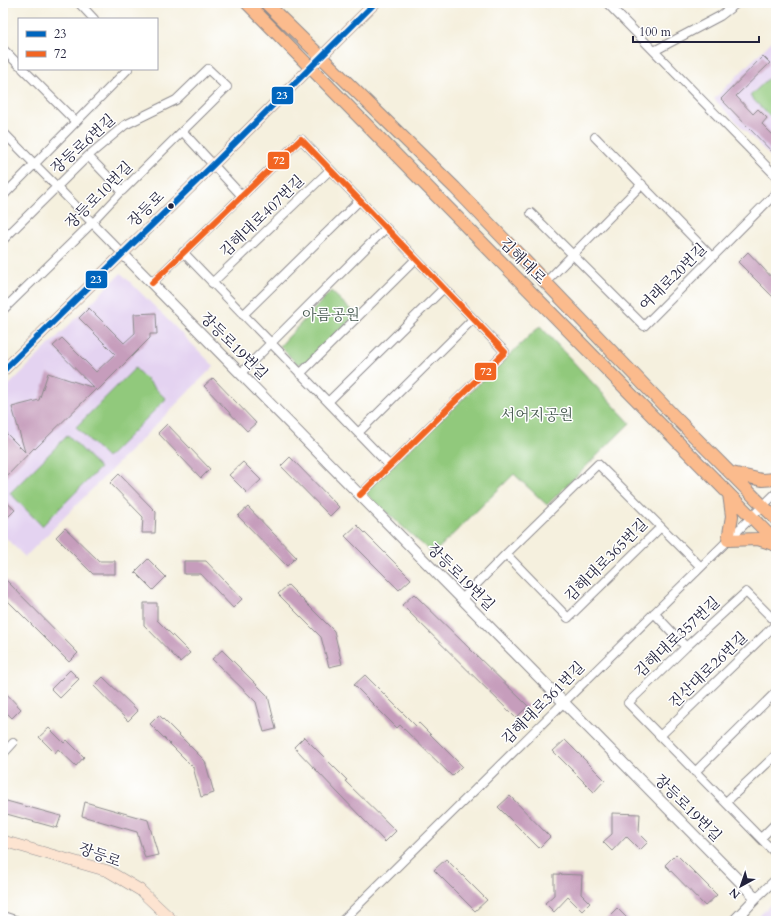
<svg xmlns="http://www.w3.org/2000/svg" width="779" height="924" viewBox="0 0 779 924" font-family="Cardo,'Noto Serif KR',serif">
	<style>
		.built { fill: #e4d3f1 }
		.green { fill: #91c97c; stroke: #5a765c }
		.building { fill: #c69dbc }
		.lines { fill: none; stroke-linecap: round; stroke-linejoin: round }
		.pedestrian-casing { stroke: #8c898c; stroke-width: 8 }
		.minor-casing { stroke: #8c898c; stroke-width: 10 }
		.tertiary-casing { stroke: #8c898c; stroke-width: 12 }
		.secondary-casing { stroke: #8c898c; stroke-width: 12 }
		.primary-casing { stroke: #8c898c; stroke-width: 14 }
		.pedestrian { stroke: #fff; stroke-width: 6 }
		.minor { stroke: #fff; stroke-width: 8 }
		.tertiary { stroke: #fff; stroke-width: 10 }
		.secondary { stroke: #fde4d1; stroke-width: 11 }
		.primary { stroke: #fbbb8d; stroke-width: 12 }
		.bus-1-casing { stroke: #fff; stroke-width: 9 }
		.bus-2-casing { stroke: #fff; stroke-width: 9 }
		.bus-1 { stroke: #0065bd; stroke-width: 6 }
		.bus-2 { stroke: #f26522; stroke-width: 6 }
		.bus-dot { fill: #22223b; stroke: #fff; stroke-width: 1.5 }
		.labels { text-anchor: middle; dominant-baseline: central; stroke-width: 3; stroke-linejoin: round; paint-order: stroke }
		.street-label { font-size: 15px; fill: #22223b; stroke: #fff }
		.park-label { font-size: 15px; fill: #495c52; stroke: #fff }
		.line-badge { stroke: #fff; stroke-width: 1.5 }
		.badge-label { font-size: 11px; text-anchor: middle; font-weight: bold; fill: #fff }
	</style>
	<rect width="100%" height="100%" fill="#fff"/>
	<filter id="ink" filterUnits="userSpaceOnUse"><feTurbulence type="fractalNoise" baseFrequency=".025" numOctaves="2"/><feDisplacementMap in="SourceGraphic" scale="8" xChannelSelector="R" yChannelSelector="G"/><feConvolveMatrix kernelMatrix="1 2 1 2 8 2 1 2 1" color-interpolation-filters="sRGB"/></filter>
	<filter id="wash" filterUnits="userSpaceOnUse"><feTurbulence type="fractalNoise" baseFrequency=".012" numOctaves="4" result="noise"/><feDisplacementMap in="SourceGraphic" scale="16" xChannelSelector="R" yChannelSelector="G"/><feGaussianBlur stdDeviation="0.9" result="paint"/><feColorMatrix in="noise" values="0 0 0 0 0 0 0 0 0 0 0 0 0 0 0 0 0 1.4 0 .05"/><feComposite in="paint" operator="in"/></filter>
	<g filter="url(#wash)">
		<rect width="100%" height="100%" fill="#f5f0de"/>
		<path class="built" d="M776,37V162L714,99Z
			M121,273L214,366L25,557L3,535V391Z
			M776,899V921H754Z"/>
		<path class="green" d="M776,71V123L750,96Z
			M331,291L356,315L308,362L297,364L280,346Z
			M540,326L630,423L547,505L514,474L433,554L364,492Z
			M135,368L166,399L107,458L76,427Z
			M68,435L100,468L42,526L10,493Z"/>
		<g id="blocks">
			<path class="building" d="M763,56L770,63L736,96L753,114L758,109L767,118L762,124L776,138V156L721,99Z
				M748,252L776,282V300L738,262Z
				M89,308L124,343L135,333L134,314L156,313L157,334H150V338L97,391L96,389L35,449L34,448L3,480V430L25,452L12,407L39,400L48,373L94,388L53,346L62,338L96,372L115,354L79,318Z
				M213,378L256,423L247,431L204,386Z
				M167,424L210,469L201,478L158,433Z
				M290,457L339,507L330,516L281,466Z
				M243,462L261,480L247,493L229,475Z
				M119,474L156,512L155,533H142L143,517L110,483Z
				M3,499L15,510L3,522Z
				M248,507L296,557L287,566L238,516Z
				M357,525L411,579L399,590L345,536Z
				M65,528L99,561H115V574H93L56,537Z
				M148,559L166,577L153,590L135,572Z
				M184,561H206L242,599L233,608L201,574H184Z
				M3,577L78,653L69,662L3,596Z
				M288,585L334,631L342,664L329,667L321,637L278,594Z
				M414,594L528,706L516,718L402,605Z
				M144,603H157V620L190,653L180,662L144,625Z
				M222,650L268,696L276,729L264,732L256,702L212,659Z
				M70,670L79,679L60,698L51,689Z
				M365,675L416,726L419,723L462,766L452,776L400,725L397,728L354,685Z
				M103,677L138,711L128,721L94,686Z
				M3,690L21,709L12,718L3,709Z
				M159,715L205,761L214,793L201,797L193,767L150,724Z
				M49,728L64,743L67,740L84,757L76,766L58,749L55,753L39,737Z
				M304,737L347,780L345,781L396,831L385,842L294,747Z
				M565,740L605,780L594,792L553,751Z
				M510,796L550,837L539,848L498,807Z
				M3,800L61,816L57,828L3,813Z
				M85,802L148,820L158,855L145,858L137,832L82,816Z
				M612,813L640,814L639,833L648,842L640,850L626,836L612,851L603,842L612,834Z
				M676,854L717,895L705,906L665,865Z
				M446,859L487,900L475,911L434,870Z
				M554,874L582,875L581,894L590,903L582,911L568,897L554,912L545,903L554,895Z
				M617,908L630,921H604Z"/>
		</g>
	</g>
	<g filter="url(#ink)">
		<use href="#blocks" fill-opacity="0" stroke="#8c898c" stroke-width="1"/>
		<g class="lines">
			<defs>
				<path id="pedestrian" d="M92,223L122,191"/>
				<path id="minor" d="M79,3L94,19
					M607,3L776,176
					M3,49L19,65
					M654,51L720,16L737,3
					M23,69L76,122
					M3,132L122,253
					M183,132L242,196
					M595,137L712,257
					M3,196L128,69
					M531,213L644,326L776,193
					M3,240L88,156L125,125L176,100L208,69L227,87L122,191L88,156
					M183,252L390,466
					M546,282L642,184
					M152,283L301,139L505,352L360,495
					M212,283L330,170
					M3,310L92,223
					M243,315L360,200
					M241,373L386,228
					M300,374L416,259
					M328,402L444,288
					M358,433L473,319
					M661,527L568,618L506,554L598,464L701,567
					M462,599L506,554
					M654,613L686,647
					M776,622L746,592L686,647L628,703L776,854
					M660,736L776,624
					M3,754L13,743
					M695,772L776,692
					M726,802L776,755
					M761,838L776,823
					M756,898L776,879
					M3,916L18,921
					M342,921L776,493"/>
				<path id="tertiary" d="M122,253L756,898L734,921"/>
				<path id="secondary" d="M3,371L213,165L375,3
					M3,841L108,871L140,890L173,921"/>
				<path id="primary" d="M247,3L776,542
					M266,3L455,188L672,414L776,519
					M732,473L762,480L776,479
					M729,494L732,516L728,540L758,539L776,545"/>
			</defs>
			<use href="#pedestrian" class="pedestrian-casing"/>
			<use href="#minor" class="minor-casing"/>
			<use href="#tertiary" class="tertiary-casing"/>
			<use href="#secondary" class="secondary-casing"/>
			<use href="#primary" class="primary-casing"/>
			<use href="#pedestrian" class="pedestrian"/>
			<use href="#minor" class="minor"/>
			<use href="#tertiary" class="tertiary"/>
			<use href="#secondary" class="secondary"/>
			<use href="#primary" class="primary"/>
			<defs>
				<path id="bus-1" d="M3,371L213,165L375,3"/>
				<path id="bus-2" d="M152,283L301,139L505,352L360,495"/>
			</defs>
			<use href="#bus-1" class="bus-1-casing"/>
			<use href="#bus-2" class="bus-2-casing"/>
			<use href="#bus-1" class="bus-1"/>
			<use href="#bus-2" class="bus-2"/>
		</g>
	</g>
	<circle class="bus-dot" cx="171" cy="206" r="3.5"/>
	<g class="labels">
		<g class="street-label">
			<text transform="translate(83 144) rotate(-42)">장등로6번길</text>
			<text transform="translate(99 195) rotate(-45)">장등로10번길</text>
			<text transform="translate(146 209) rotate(-44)">장등로</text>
			<text transform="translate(262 216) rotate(-44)">김해대로407번길</text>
			<text transform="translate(523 261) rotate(45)">김해대로</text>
			<text transform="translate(673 277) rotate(-45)">여래로20번길</text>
			<text transform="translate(234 346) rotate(45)">장등로19번길</text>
			<text transform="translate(606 560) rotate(-45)">김해대로365번길</text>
			<text transform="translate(461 577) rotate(45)">장등로19번길</text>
			<text transform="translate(677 637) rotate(-43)">김해대로357번길</text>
			<text transform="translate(708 670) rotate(-44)">진산대로26번길</text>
			<text transform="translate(543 703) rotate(-45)">김해대로361번길</text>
			<text transform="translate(688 808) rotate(45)">장등로19번길</text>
			<text transform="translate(100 855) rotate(20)">장등로</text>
		</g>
		<g class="park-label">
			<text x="331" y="315">아름공원</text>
			<text x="537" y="415">서어지공원</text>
		</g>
	</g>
	<g class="line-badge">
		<rect x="271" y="86" width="23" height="19" rx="4" fill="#0065bd"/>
		<rect x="267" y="151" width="23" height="19" rx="4" fill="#f26522"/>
		<rect x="85" y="270" width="23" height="19" rx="4" fill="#0065bd"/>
		<rect x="474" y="362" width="23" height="19" rx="4" fill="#f26522"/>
	</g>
	<g class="badge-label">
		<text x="282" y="99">23</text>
		<text x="279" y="164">72</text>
		<text x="96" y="283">23</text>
		<text x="486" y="375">72</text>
	</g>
	<rect width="779" height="924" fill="none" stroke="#fff" stroke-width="16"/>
	<rect x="18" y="18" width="140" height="52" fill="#ffffff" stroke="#a7a7b1"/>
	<rect x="26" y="31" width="20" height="6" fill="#0065bd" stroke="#a7a7b1"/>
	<text x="54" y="38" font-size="12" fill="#22223b">23</text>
	<rect x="26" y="51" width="20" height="6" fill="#f26522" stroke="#a7a7b1"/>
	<text x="54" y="58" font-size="12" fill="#22223b">72</text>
	<g transform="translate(741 886) rotate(220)" stroke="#ffffff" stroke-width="3" paint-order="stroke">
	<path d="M0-3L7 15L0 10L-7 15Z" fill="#22223b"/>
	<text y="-6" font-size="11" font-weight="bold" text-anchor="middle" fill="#22223b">N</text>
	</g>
	<path d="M633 36v6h126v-6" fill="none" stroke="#22223b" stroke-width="2"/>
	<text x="639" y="36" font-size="12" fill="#22223b" stroke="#ffffff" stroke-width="3" paint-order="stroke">100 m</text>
</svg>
